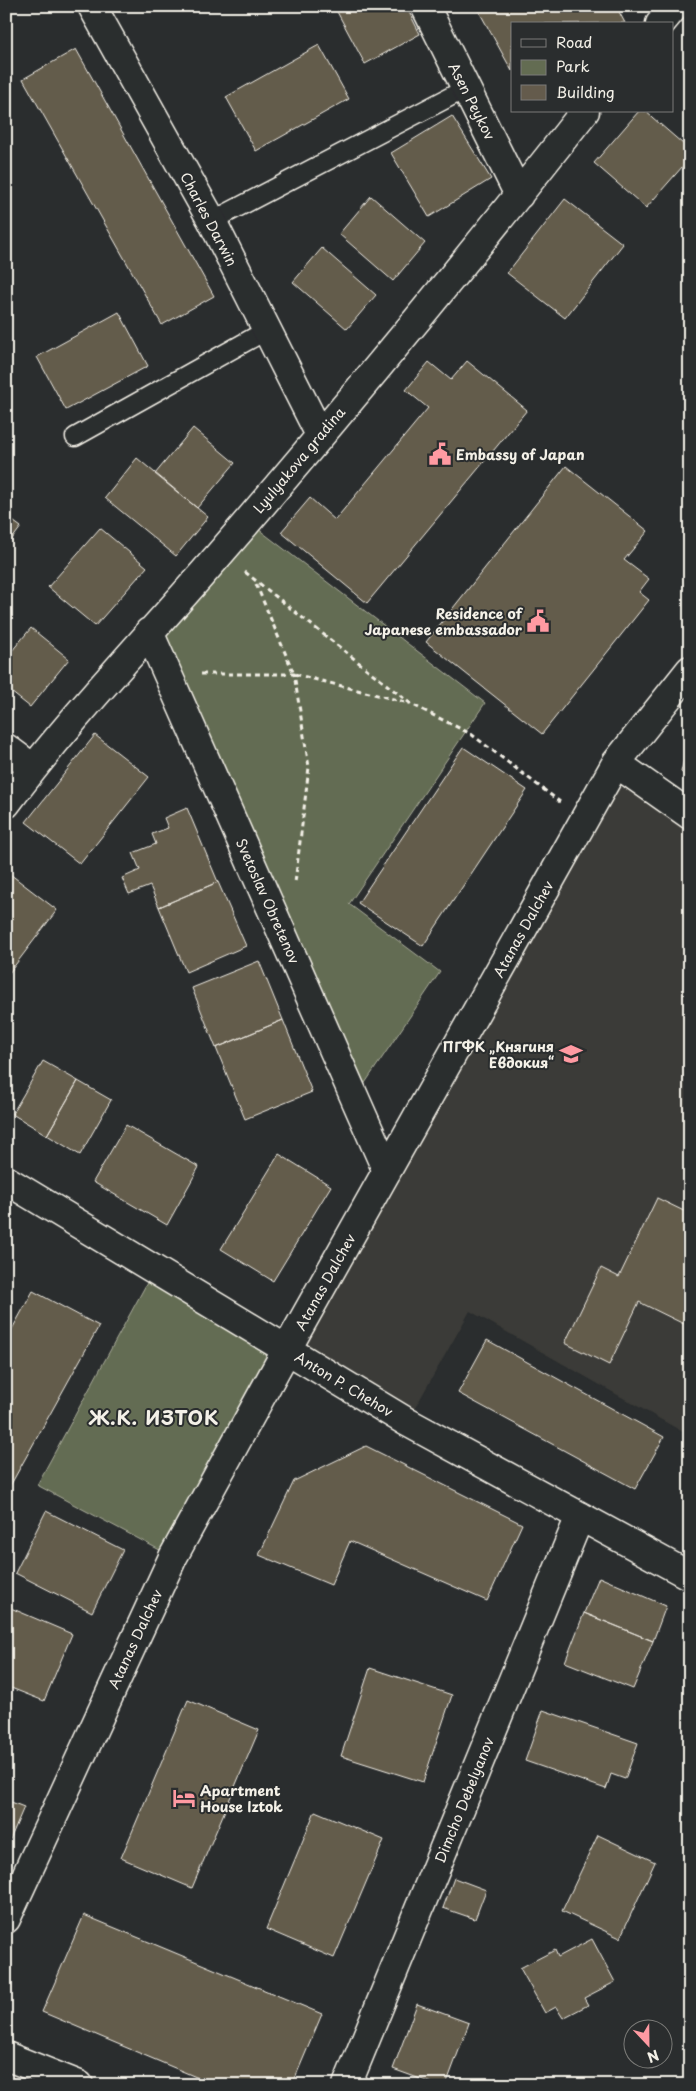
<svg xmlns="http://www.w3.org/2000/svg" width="696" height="2091" viewBox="0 0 696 2091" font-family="'Playpen Sans',sans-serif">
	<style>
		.built { fill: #3b3b37 }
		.green { fill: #636c52; stroke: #acae9d }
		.building { fill: #645b4c; stroke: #f4f1e8 }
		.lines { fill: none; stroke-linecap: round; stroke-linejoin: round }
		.lane-casing { stroke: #f4f1e8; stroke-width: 21 }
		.street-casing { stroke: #f4f1e8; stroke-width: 31 }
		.path { stroke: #f4f1e8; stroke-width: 3; stroke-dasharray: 5 4; stroke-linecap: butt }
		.lane { stroke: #2a2d2e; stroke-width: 18 }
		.street { stroke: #2a2d2e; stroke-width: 28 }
		.labels { text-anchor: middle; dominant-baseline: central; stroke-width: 4; stroke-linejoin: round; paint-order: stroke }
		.street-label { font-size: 14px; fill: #f4f1e8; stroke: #2a2d2e }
		.poi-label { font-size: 14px; font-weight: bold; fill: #f4f1e8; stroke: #2a2d2e; text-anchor: start }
		.district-label { font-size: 19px; font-weight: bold; letter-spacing: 1px; fill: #f4f1e8; stroke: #2a2d2e }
	</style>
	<rect width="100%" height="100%" fill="#2a2d2e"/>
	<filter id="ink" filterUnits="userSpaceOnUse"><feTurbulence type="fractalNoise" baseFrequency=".02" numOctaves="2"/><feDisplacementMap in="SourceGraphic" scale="10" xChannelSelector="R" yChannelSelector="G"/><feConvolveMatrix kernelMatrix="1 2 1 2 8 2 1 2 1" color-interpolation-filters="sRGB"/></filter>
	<g filter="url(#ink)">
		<path class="built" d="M616,763L690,815V1436L470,1311L407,1422L287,1350Z"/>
		<path class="green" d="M258,529L485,703L349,904L440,972L361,1089L165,635Z
			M154,1270L287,1350L173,1557L37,1485Z"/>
		<path class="building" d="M334,6H406L420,34L365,64Z
			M476,6H616L625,23L512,24V71Z
			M319,45L349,99L256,151L226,97Z
			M76,49L214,296L162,325L23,79Z
			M639,111H645L690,150V158L646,208L594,163Z
			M452,116L491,179L429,217L391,153Z
			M371,196L425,243L393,281L339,234Z
			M565,199L623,244L565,318L507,273Z
			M322,248L376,295L347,329L293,282Z
			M119,312L148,366L66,410L37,357Z
			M467,361L527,410L367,603L281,532L310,498L335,520L428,408L406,390L429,362L451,380Z
			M193,428L235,463L197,508L155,474Z
			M137,458L208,517L176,556L105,498Z
			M566,466L648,531L624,560L649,579L639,592L649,600L542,734L426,642Z
			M6,516L21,527L6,547Z
			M100,528L147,567L95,626L48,587Z
			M31,628L69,659L30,707L6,688V658Z
			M95,735L149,777L80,864L26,822Z
			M690,735V779L681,772Z
			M463,747L527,790L423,946L358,903Z
			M187,808L218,882L159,907L150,886L129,894L122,878L140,870L133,853L156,844L152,834L168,828L164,818Z
			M6,871L57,910L6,977Z
			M218,882L246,946L186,972L159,907Z
			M259,961L283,1020L216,1048L192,988Z
			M283,1020L312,1092L245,1119L216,1048Z
			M43,1061L78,1081L47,1135L12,1114Z
			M78,1081L111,1100L80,1155L47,1135Z
			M126,1125L199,1167L167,1225L93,1182Z
			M279,1154L331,1186L273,1281L221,1249Z
			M657,1198L690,1214V1327L639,1302L609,1365L565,1343L601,1268L619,1277Z
			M33,1291L99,1326L10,1486L6,1484V1340Z
			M487,1340L664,1437L635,1489L458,1393Z
			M366,1446L522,1524L487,1601L350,1541L331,1585L259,1555L294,1481Z
			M46,1511L123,1550L92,1612L15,1573Z
			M599,1577L666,1606L653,1641L584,1613Z
			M6,1606L72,1634L44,1701L6,1686Z
			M584,1613L653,1641L633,1689L565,1662Z
			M370,1668L452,1695L423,1782L341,1756Z
			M188,1700L259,1730L192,1888L121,1858Z
			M543,1710L638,1743L625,1779L611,1774L606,1789L525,1761Z
			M6,1800L24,1807L6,1849Z
			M315,1811L384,1840L334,1958L266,1929Z
			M598,1835L655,1862L620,1938L562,1911Z
			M454,1878L486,1890L475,1919L443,1908Z
			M84,1915L322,2014L292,2085H215L42,2012Z
			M592,1939L615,1982L584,1998L588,2005L563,2018L556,2007L545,2013L520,1968L555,1950L558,1957Z
			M417,2004L469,2023L446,2085H437L393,2069Z
			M385,2079L398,2085H383Z"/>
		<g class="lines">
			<defs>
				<path id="lane" d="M212,221L465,89
					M75,437L267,330"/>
				<path id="street" d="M92,6L212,221L320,435
					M425,6L519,195
					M660,24L675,6
					M149,632L387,1171
					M6,748L33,768
					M616,763L690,815
					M6,804C73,714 151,634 224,549C347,406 468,260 585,111
					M6,1180L407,1422L690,1576
					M6,1919L173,1557L297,1331L616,763L690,670
					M6,2056L79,2085
					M347,2085L580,1516"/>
			</defs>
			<use href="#lane" class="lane-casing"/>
			<use href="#street" class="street-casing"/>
			<path class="path" d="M245,572L411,704L471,734L560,802
				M256,584L294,674L409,703
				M201,674H294L309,767L295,883"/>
			<use href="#lane" class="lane"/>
			<use href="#street" class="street"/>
		</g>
	</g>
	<defs>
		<symbol id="civic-bare" viewBox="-9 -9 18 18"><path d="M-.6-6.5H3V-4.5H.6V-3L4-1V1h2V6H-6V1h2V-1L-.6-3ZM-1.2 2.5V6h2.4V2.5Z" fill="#ff9aa2" stroke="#2a2d2e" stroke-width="2.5" paint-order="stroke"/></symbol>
		<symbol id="school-bare" viewBox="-9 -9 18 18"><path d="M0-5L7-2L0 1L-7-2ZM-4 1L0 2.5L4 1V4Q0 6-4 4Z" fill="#ff9aa2" stroke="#2a2d2e" stroke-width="2.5" paint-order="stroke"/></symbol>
		<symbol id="hotel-bare" viewBox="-9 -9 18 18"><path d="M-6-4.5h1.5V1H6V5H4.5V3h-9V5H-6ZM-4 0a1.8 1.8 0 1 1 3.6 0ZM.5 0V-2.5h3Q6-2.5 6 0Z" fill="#ff9aa2" stroke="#2a2d2e" stroke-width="2.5" paint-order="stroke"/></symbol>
	</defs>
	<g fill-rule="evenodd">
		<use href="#civic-bare" x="424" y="438" width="32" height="32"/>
		<use href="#civic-bare" x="522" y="605" width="32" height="32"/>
		<use href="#school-bare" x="555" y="1038" width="32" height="32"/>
		<use href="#hotel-bare" x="168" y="1782" width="32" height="32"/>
	</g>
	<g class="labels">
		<g class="street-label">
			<text transform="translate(472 101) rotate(63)">Asen Peykov</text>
			<text transform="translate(209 219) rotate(62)">Charles Darwin</text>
			<text transform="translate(299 460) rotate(-50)">Lyulyakova gradina</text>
			<text transform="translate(268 901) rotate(66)">Svetoslav Obretenov</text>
			<text transform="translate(523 929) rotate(-61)">Atanas Dalchev</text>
			<text transform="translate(325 1282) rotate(-61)">Atanas Dalchev</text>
			<text transform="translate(344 1384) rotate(31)">Anton P. Chehov</text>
			<text transform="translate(135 1639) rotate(-65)">Atanas Dalchev</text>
			<text transform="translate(464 1800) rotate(-68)">Dimcho Debelyanov</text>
		</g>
		<g class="poi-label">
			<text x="456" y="454">Embassy of Japan</text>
			<text x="522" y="613" text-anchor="end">Residence of<tspan x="522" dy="16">Japanese embassador</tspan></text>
			<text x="554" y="1046" text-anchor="end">ПГФК „Княгиня<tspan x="554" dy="16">Евдокия“</tspan></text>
			<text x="200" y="1790">Apartment<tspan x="200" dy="16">House Iztok</tspan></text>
		</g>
		<g class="district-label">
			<text x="154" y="1417">Ж.К. ИЗТОК</text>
		</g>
	</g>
	<rect width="696" height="2091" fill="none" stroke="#2a2d2e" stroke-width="25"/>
	<rect x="12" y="12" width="671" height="2066" fill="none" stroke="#f4f1e8" stroke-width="2" filter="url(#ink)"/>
	<rect x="511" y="22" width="162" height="90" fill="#2a2d2e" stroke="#7b7b78"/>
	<rect x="521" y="39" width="25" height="8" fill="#2a2d2e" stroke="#7b7b78"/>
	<text x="556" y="48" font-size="15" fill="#f4f1e8">Road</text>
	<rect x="521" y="60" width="25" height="15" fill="#636c52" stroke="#7b7b78"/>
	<text x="556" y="72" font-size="15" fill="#f4f1e8">Park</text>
	<rect x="521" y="85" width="25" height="15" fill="#645b4c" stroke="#7b7b78"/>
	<text x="556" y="98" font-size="15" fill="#f4f1e8">Building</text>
	<g transform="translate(648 2044) rotate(158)"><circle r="24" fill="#2a2d2e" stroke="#7b7b78"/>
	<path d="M0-4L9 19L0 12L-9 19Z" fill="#ff9aa2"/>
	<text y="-8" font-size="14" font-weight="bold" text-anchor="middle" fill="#f4f1e8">N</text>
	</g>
</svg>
